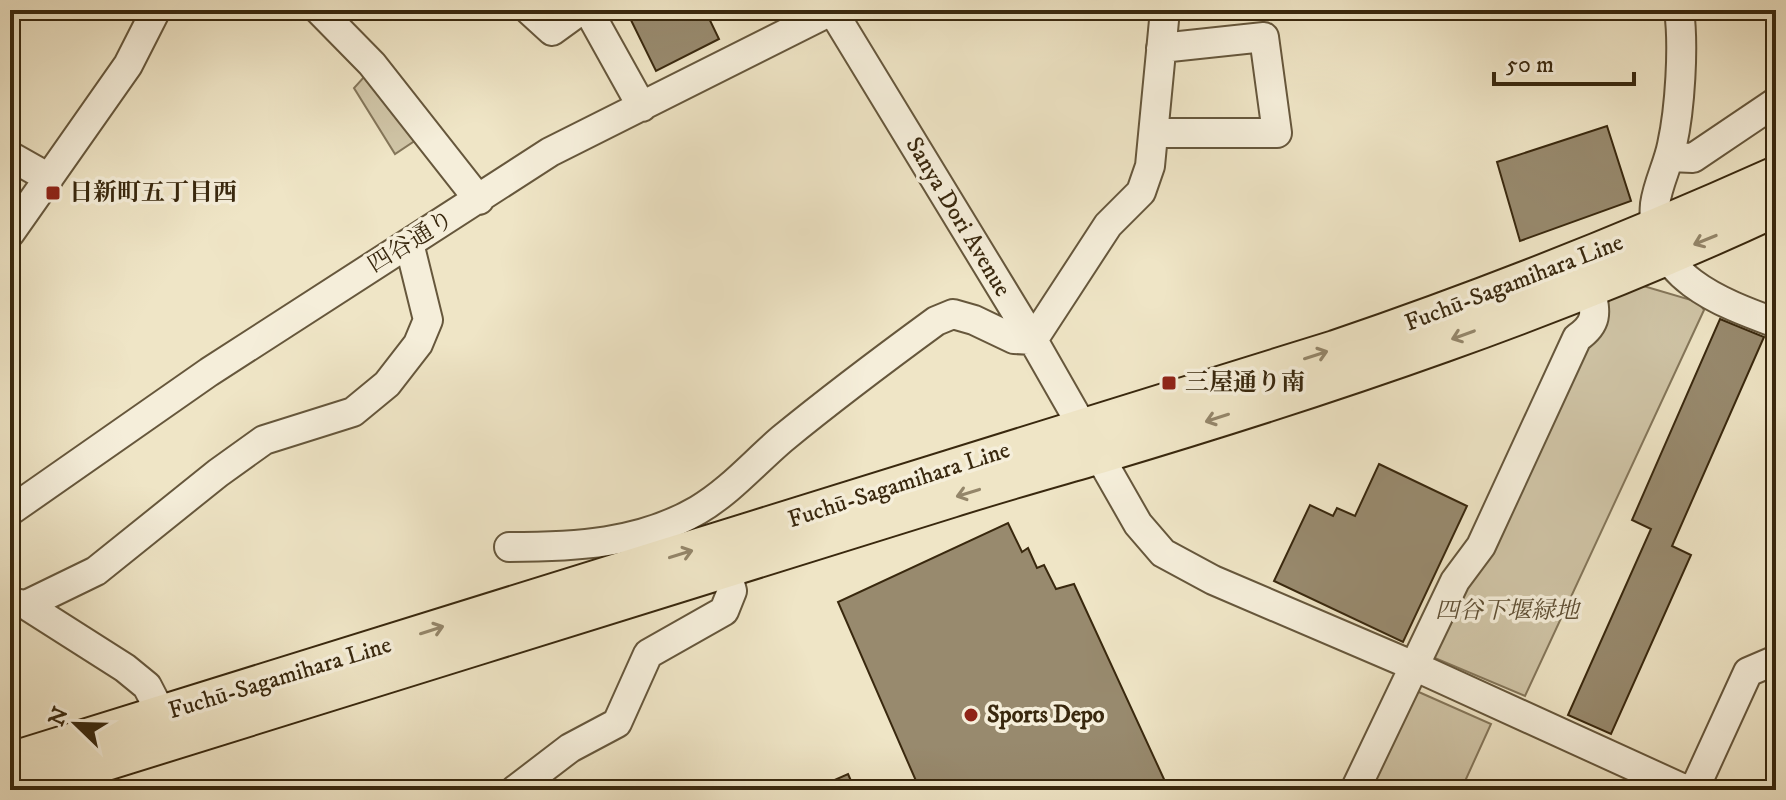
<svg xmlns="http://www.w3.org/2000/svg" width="1786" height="800" viewBox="0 0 1786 800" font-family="'IM FELL DW Pica','Noto Serif JP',serif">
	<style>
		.green { fill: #d0c5a7; stroke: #84765a; stroke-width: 2 }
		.building { fill: #988a6e; stroke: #39280e; stroke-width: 2 }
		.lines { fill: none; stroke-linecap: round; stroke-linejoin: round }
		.minor-casing { stroke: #66573c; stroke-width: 32 }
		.major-casing { stroke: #39280e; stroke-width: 40 }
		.minor { stroke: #f5eeda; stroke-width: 28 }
		.major { stroke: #efe5c6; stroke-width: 36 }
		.oneway { stroke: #94866a }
		.poi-dot { fill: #8f2418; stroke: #f5eeda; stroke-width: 3 }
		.labels { text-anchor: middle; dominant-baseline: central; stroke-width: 7; stroke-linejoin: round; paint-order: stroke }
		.poi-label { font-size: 24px; font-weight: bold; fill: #39280e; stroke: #f5eeda; text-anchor: start }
		.street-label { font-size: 24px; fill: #39280e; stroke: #f5eeda }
		.park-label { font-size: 24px; font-style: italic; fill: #5f4f34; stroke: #f5eeda }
	</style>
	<rect width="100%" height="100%" fill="#efe5c6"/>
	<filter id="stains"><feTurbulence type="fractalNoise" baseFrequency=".0025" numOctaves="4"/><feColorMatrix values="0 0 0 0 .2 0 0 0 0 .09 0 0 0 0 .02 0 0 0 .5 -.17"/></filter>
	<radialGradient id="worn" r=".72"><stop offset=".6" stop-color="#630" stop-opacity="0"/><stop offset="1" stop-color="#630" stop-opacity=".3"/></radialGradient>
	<path class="green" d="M373,67L425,134L395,154L354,88Z
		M1640,285L1698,302L1704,310L1525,696L1430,656L1586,342C1599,331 1612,319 1606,300Z
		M1412,689L1491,724L1461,790H1368Z"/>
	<path class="building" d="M626,10H705L719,39L656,71Z
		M1607,126L1631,201L1520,241L1497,162Z
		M1720,319L1764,337L1672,546L1691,555L1611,734L1568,715L1651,529L1632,520Z
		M1379,464L1467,506L1403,642L1274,581L1310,505L1333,516L1337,508L1355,516Z
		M1008,523L1022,552L1028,548L1037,568L1044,565L1056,589L1074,584L1169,790H920L838,602Z
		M848,774L855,790H812Z"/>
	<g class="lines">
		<defs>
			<path id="minor" d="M319,10L372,64L479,200
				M529,10L552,31L581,10
				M588,10L642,107
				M832,10L1033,340L1138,524L1163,553L1213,580L1414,666L1686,790
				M1679,10C1684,46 1680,109 1672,145C1668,165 1658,183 1655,204C1648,276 1721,303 1776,323
				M1154,133H1277L1264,37L1161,48
				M10,156L49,178
				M1669,157L1693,158L1776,102
				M10,233L128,65L156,10
				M10,511L209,372L550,152L833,10
				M509,547C574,547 640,544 698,510C730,491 754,463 782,439C832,398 884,359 936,321L953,314L974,320L1014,339L1033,340L1108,225L1141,192L1150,166L1165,10
				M14,603L26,605L125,668L147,686L162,715
				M26,605L96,571L218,473L264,440L353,412L387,384L418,344L428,320L409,243
				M515,790L570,748L617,723L648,654L724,611L732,591L721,550
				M1355,790L1455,581L1481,546L1577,338C1600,322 1595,311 1590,286
				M1694,790L1748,672L1776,660"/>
			<path id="major" d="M10,761L1335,349C1485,298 1631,240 1776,175
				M16,790C328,694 639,595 951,499C1001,483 1052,469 1103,454C1331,386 1560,309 1776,208"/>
		</defs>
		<use href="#minor" class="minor-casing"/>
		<use href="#major" class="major-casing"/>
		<use href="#minor" class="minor"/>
		<use href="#major" class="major"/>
	</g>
	<defs><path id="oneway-shaft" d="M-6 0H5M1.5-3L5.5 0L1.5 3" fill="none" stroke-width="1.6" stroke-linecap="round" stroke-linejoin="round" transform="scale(2)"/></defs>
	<g class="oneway">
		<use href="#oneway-shaft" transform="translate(1705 240) rotate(158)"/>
		<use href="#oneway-shaft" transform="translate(1463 335) rotate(160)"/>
		<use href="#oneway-shaft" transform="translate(1316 355) rotate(-18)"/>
		<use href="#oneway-shaft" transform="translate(1217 418) rotate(162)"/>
		<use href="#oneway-shaft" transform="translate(968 493) rotate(163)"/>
		<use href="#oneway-shaft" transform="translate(681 554) rotate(-17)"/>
		<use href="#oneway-shaft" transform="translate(432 630) rotate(-18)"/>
	</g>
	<g class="poi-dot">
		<rect x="45" y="185" width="16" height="16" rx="4"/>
		<rect x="1161" y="375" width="16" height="16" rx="4"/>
		<circle cx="971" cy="715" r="8"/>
	</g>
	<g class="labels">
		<g class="poi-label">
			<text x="69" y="193">日新町五丁目西</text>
			<text x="1185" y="383">三屋通り南</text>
			<text x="987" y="715">Sports Depo</text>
		</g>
		<g class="street-label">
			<text transform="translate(958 217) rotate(59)">Sanya Dori Avenue</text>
			<text transform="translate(411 242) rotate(-32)">四谷通り</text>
			<text transform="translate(1514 283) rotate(-21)">Fuchū-Sagamihara Line</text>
			<text transform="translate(899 485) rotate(-18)">Fuchū-Sagamihara Line</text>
			<text transform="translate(280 678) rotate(-17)">Fuchū-Sagamihara Line</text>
		</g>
		<g class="park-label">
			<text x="1507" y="611">四谷下堰緑地</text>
		</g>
	</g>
	<rect width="1786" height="800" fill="none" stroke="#efe5c6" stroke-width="40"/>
	<rect x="12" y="12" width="1762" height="776" fill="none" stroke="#39280e" stroke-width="4"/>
	<rect x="20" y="20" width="1746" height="760" fill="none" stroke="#39280e" stroke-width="2"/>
	<g transform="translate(76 724) rotate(293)" stroke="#f5eeda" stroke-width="6" paint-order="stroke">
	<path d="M0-6L14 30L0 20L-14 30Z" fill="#39280e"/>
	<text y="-12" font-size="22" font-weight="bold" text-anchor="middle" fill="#39280e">N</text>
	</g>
	<path d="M1494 72v12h140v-12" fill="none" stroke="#39280e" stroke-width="4"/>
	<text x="1506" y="72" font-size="24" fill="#39280e" stroke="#f5eeda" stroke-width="6" paint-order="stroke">50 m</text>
	<rect width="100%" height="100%" filter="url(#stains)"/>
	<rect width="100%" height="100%" fill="url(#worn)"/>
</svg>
